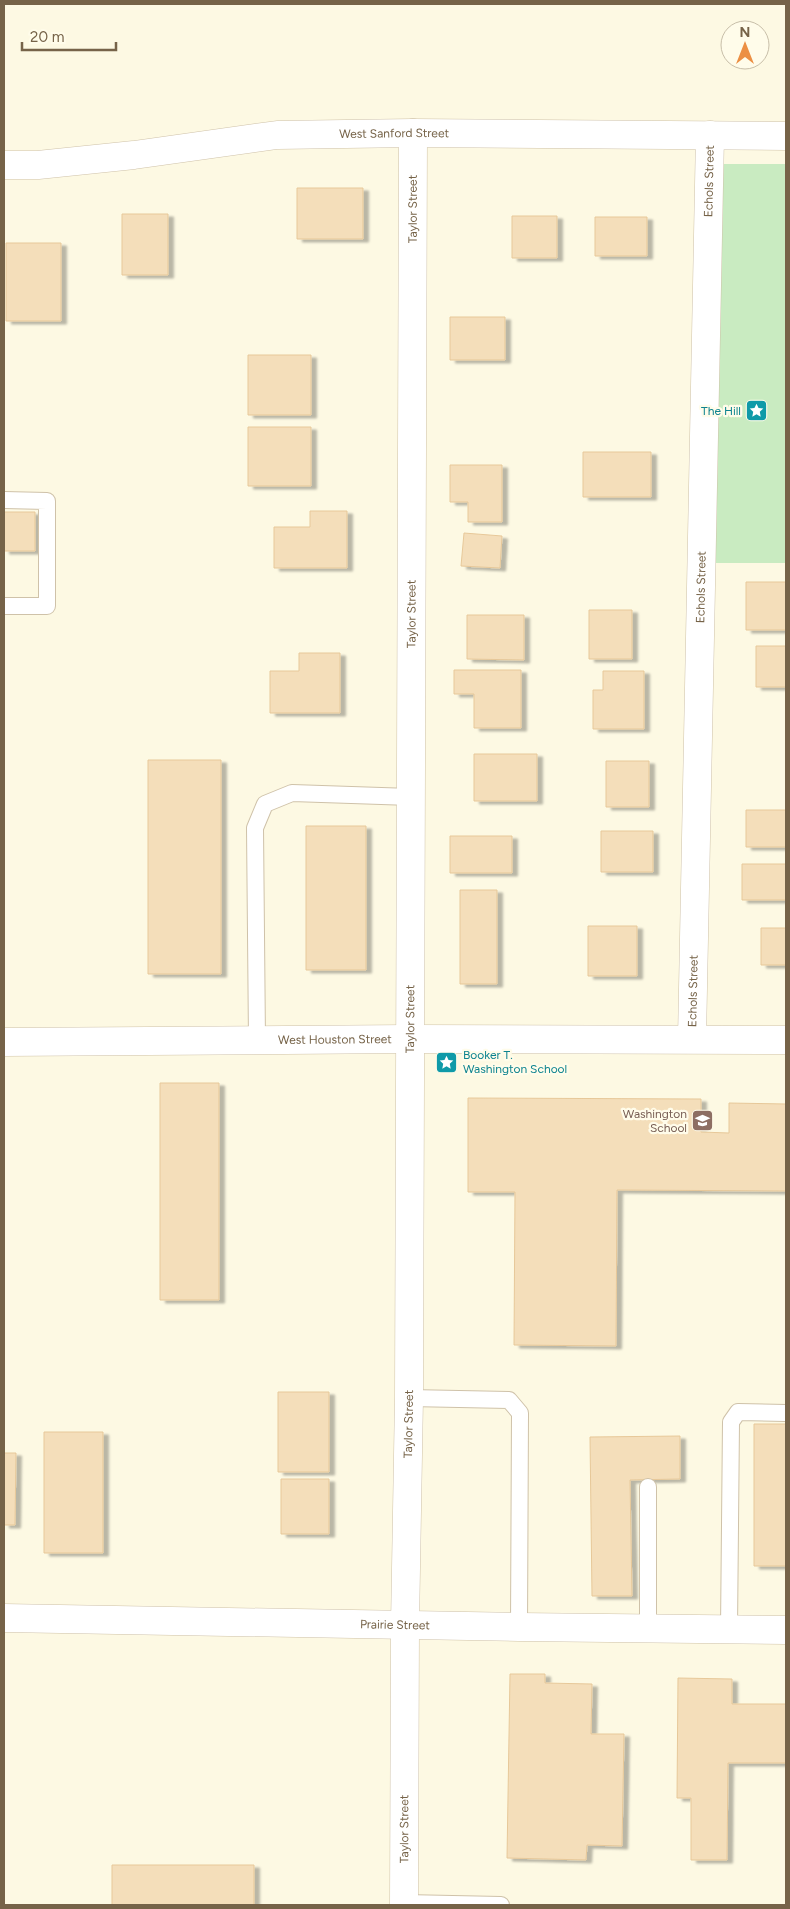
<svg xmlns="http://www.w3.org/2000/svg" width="790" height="1909" viewBox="0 0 790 1909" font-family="Figtree,sans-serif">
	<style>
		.green { fill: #c9ebc1 }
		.building { fill: #f4deba; stroke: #e7c899; filter: url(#shadow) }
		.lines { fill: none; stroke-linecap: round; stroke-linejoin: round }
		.service-casing { stroke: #cfc2a9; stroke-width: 18 }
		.minor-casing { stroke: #cfc2a9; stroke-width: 29 }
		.tertiary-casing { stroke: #cfc2a9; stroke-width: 29 }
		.service { stroke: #fff; stroke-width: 16 }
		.minor { stroke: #fff; stroke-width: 28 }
		.tertiary { stroke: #fff; stroke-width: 28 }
		.labels { text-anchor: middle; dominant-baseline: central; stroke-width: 4.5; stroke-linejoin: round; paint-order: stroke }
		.street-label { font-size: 12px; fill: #766348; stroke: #fffcea }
		.culture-label { font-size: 12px; fill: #0d838f; stroke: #fffcea; text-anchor: end }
		.education-label { font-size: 12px; fill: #785e54; stroke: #fffcea; text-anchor: end }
	</style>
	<defs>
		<filter id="shadow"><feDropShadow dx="5.5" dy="3" stdDeviation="1" flood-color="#0004"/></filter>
	</defs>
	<rect width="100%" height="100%" fill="#fdf9e3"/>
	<path class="green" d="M716,164H786V563H715Z"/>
	<path class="building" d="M297,188H363V239H297Z
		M122,214H168V275H122Z
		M512,216H557V258H512Z
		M595,217H647V256H595Z
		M6,243H61V321H6Z
		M450,317H505V360H450Z
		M248,355H311V415H248Z
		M248,427H311V486H248Z
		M583,452H651V497H583Z
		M450,465H502V522H468V502H450Z
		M310,511H347V568H274V527H310Z
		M4,512H35V551H4Z
		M464,533L502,536L500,568L461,566Z
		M746,582H786V630H746Z
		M589,610H632V659H589Z
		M467,615H524V660L467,659Z
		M756,646H786V687H756Z
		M299,653H340V713H270V671H299Z
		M454,670H521V728H474V694H454Z
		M603,671H644V729H593V690H603Z
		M474,754H537V801H474Z
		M148,760H221V974H148Z
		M606,761H649V807H606Z
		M746,810H786V847H746Z
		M306,826H366V970H306Z
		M601,831H653V872H601Z
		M450,836H512V873H450Z
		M742,864H786V900H742Z
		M460,890H497V984H460Z
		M588,926H637V976H588Z
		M761,928H786V965H761Z
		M160,1083H219V1300H160Z
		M468,1098L701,1099V1132L729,1133V1103L786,1104V1191L617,1190L616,1346L514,1345L515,1192H468Z
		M278,1392H329V1472H278Z
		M754,1424H786V1566H754Z
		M44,1432H103V1553H44Z
		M680,1436V1479L630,1480L632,1596H592L590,1437Z
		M4,1453H16L15,1525H4Z
		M281,1479H329V1534H281Z
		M510,1674H545V1683L592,1684L591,1734H624L622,1846L587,1845L586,1860L507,1858Z
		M678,1678L732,1679V1704H786V1763H728L727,1860H691V1798H677Z
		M112,1865H254V1905H112Z"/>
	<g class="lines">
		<defs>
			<path id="service" d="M4,500L47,501V606H4
				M257,1041L255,828L265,804L292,793L411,797
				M409,1398L509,1400L520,1413L519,1627
				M648,1487V1628
				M729,1629L731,1422L738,1412L786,1413
				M404,1903L501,1905"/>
			<g id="minor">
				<path id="s1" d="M692,1039L710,135"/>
				<path id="s2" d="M4,1042L409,1039L786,1040"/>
				<path id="s3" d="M4,1618L519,1627L786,1630"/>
				<path id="s4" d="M404,1905L405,1625L409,1398L413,133"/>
			</g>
			<g id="tertiary">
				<path id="s5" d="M4,165H38L134,155L277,135L413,133L786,136"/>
			</g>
		</defs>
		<use href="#service" class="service-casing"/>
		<use href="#minor" class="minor-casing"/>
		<use href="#tertiary" class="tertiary-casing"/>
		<use href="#service" class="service"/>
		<use href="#minor" class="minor"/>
		<use href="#tertiary" class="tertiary"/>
	</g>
	<defs>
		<symbol id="sight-square" viewBox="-11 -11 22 22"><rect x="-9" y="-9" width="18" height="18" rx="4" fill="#0f9aa8" stroke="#fffcea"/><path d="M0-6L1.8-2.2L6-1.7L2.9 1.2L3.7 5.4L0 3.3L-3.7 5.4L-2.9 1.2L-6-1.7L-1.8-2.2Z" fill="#fff"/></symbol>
		<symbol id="school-square" viewBox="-11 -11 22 22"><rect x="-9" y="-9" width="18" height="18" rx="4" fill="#8d6e63" stroke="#fffcea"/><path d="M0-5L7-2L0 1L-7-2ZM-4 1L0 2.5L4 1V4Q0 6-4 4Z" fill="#fff"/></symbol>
	</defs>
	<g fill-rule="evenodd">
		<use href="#sight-square" x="744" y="398" width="25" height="25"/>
		<use href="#sight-square" x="434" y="1050" width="25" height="25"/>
		<use href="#school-square" x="690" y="1108" width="25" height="25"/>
	</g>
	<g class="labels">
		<g class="street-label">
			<text stroke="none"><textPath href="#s5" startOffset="392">West Sanford Street</textPath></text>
			<text stroke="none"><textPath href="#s1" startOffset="858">Echols Street</textPath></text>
			<text stroke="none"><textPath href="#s4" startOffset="1696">Taylor Street</textPath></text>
			<text stroke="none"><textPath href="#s1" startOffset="452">Echols Street</textPath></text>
			<text stroke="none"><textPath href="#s4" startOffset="1291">Taylor Street</textPath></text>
			<text stroke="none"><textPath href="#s1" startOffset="48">Echols Street</textPath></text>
			<text stroke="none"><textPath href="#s4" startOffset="886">Taylor Street</textPath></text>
			<text stroke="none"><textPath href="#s2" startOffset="331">West Houston Street</textPath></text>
			<text stroke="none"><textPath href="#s4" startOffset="481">Taylor Street</textPath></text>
			<text stroke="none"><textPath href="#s3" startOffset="391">Prairie Street</textPath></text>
			<text stroke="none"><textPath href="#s4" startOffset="76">Taylor Street</textPath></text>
		</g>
		<g class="culture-label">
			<text x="741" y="411">The Hill</text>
			<text x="463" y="1055" text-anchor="start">Booker T.<tspan x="463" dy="14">Washington School</tspan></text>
		</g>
		<g class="education-label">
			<text x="687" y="1114">Washington<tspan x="687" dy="14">School</tspan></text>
		</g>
	</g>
	<rect width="790" height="1909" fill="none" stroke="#766348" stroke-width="10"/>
	<g transform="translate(745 45)"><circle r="24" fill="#fffcea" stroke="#c8bfa9"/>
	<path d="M0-4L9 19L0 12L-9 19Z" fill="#ec8f43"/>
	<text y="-8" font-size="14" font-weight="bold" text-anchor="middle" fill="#766348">N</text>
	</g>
	<path d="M22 42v8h94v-8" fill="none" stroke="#766348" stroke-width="2.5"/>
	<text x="30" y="42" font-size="15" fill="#766348" stroke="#fffcea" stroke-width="4" paint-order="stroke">20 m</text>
</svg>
